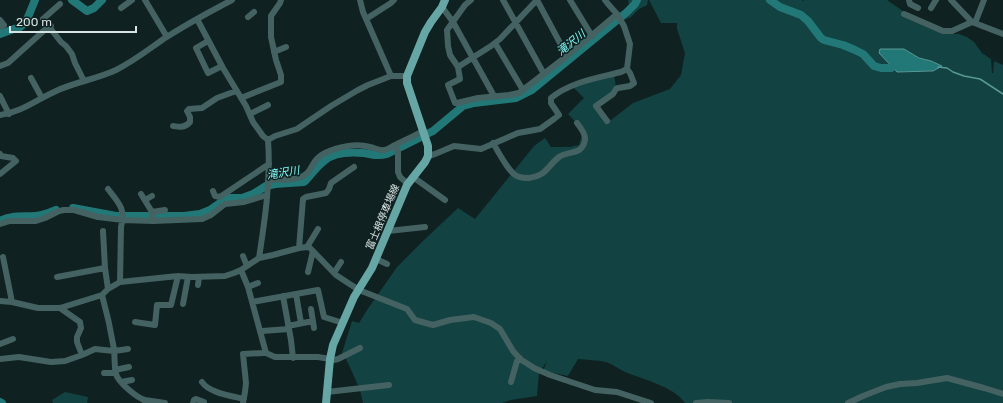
<svg xmlns="http://www.w3.org/2000/svg" width="1003" height="403" viewBox="0 0 1003 403" font-family="Rubik,'Noto Sans JP',sans-serif">
	<style>
		.green { fill: #124241; fill-rule: evenodd }
		.water { fill: #227877; stroke: #589897 }
		.lines { fill: none; stroke-linecap: round; stroke-linejoin: round }
		.stream { stroke: #589897; stroke-width: 1.5 }
		.river { stroke: #227877; stroke-width: 8 }
		.minor { stroke: #446261; stroke-width: 6 }
		.major { stroke: #66a7a5; stroke-width: 8 }
		.labels { text-anchor: middle; dominant-baseline: central; stroke-width: 3; stroke-linejoin: round; paint-order: stroke }
		.street-label { font-size: 10px; fill: #d7e2e2; stroke: #0f2120 }
		.water-label { font-size: 11px; font-style: italic; fill: #81f9f6; stroke: #0f2120 }
	</style>
	<rect width="100%" height="100%" fill="#0f2120"/>
	<path class="green" d="M628,0H648L647,5L639,9L631,17L624,20L621,16L629,5Z
		M649,0H802L803,1L804,0H887L923,25L952,34H959L967,37L974,42L982,53L991,59L992,73H993L994,61L1003,65V403H685C673,386 644,380 625,372C619,369 612,364 606,362C597,360 587,360 578,359L568,376L543,371L547,361L539,373L537,396L511,400L502,403H363L360,390L353,374L346,359L342,353L352,321L359,323L367,310L397,267L424,240L458,208L475,219L534,146L545,138L551,147H570L579,145L584,127L581,128L568,114L584,98L572,86L614,75L616,87L613,91L595,107L598,113L611,120L633,103L670,89L681,75L685,53L677,29V23H661ZM904,49L919,58L931,61L941,66L930,72H897Z
		M65,392L88,397L87,403H53L52,400Z"/>
	<path class="water" d="M880,49H904L919,58L931,61L942,66L933,71L897,72L879,53Z"/>
	<g class="lines">
		<path class="stream" d="M938,67L947,68L953,72L964,76L980,79L1003,94"/>
		<path class="river" d="M72,0L87,11L94,8L102,0
			M770,0L780,7L801,15L808,21L821,38L824,40L843,45L855,50L863,54L874,66L881,68H891
			M0,34L14,29L19,28L26,22L35,0
			M73,208L116,216H184L200,214L210,210L220,203L228,198H242L253,194L266,186L275,184L304,182C311,175 316,167 324,161C334,152 350,152 363,153C373,154 376,157 387,154L433,131L463,106L474,103L516,98L532,90L627,12L635,4L637,0
			M0,221C10,215 23,217 35,216C42,216 49,213 56,210
			M0,402L2,403"/>
		<path class="minor" d="M145,0L167,37
			M360,0L363,12L391,76
			M503,0L544,74
			M537,0L500,39L491,46L458,67L460,79L448,85L455,103H457L478,98L509,95L519,93L567,56L617,14
			M537,0L567,56
			M570,0L592,36
			M909,0L910,4L918,8
			M951,0L972,22L1003,34
			M60,4L43,19L61,42L66,46L72,54L75,63L84,81
			M442,7L453,22L494,96
			M121,8L132,0
			M931,8L936,0
			M904,14L943,31H952L972,22
			M248,17L254,12
			M197,19L223,68L246,106L253,122L263,136L268,140
			M366,19L391,3L394,0
			M0,20L4,25L0,27
			M975,23L984,0
			M208,41L196,48L208,73L222,66
			M495,43L523,90
			M274,52L286,47
			M0,66L8,63L49,26H51
			M458,67L450,55L448,46L447,30L465,5L471,0
			M31,78L42,98
			M0,96L9,114
			M241,98L281,82V75L276,60L271,37V16L280,3L281,0
			M250,114L268,105
			M0,115C22,112 36,100 56,91C75,82 97,79 116,70C134,61 149,49 165,38C187,24 209,12 232,0
			M607,121L596,106L613,94L616,89L618,88L630,86L634,83L630,73L627,69
			M173,126C180,127 185,128 190,122V117L187,111L189,109L202,108L217,98L236,91
			M493,143C498,151 509,173 517,176C521,178 525,178 529,178C548,175 546,167 559,157C569,150 582,156 585,140C586,134 580,127 577,123
			M395,145L398,152V172L400,177L408,184
			M0,154L1,156L13,158L16,161L0,174
			M428,156L435,154L454,146L481,149L518,133L540,129L554,119L559,115L551,103V98C570,82 598,78 621,72L627,69L630,44L624,26L617,14L608,4L605,0
			M413,177L445,200
			M268,180C281,179 301,182 309,171C314,163 315,158 325,153C337,147 356,143 370,147C375,148 379,151 384,150C388,150 392,146 395,145C405,140 414,136 423,131
			M108,189C119,203 126,209 121,227L120,282
			M213,191L215,196L220,197L269,164
			M141,194L152,212L153,221
			M145,200L152,196
			M152,212L165,210
			M0,224L10,221H36L45,218L59,211L64,210H74L98,217L123,220L153,221L202,219L211,215L225,204L244,202L267,195
			M103,231L105,268L108,289
			M388,231L425,227
			M307,247L318,229
			M299,248L303,199L306,197L326,193L329,189L331,183L354,167
			M243,256L247,266
			M3,257L12,302
			M259,258C265,219 271,179 268,140L275,136L297,129L331,106L358,90L368,85L391,76H407
			M376,259L387,264
			M241,270L248,287L266,353
			M308,272L313,251
			M334,273L341,262
			M57,277L105,268
			M198,285L199,277
			M248,287L258,283
			M296,294L301,323
			M102,295C107,313 111,331 114,349C115,357 114,366 116,374C118,382 137,398 145,400V403
			M283,296L291,340L293,358
			M0,301L12,302L38,308H60L102,295L108,289L120,282L178,276L192,277L225,276L234,273L241,270L259,258L273,255L299,248L307,247L310,248L336,275L342,279L359,290L407,309L415,320L433,325L450,320L474,317L491,323L500,329L513,351L520,359L534,368L550,375L595,390L617,392L651,403
			M252,302L318,290L324,317L343,323
			M183,304L188,277
			M60,308L80,322L81,328L77,337V342L82,355
			M311,309L314,328
			M135,322L155,325L157,305H171L178,276
			M288,326L313,321
			M262,331L289,329
			M0,344L13,339
			M0,359L19,357L51,362L65,361L82,355L95,349L114,351L128,349
			M329,361L338,359L360,348
			M115,370L129,367
			M104,373H116
			M121,382L132,380
			M202,382C209,393 232,396 244,399
			M511,382L517,361L520,358
			M327,392L389,385
			M145,400L165,403
			M193,403L194,400L196,399L204,402
			M243,403L245,392L246,383L243,354L263,353H266L275,357H318L330,359
			M696,403L708,402L729,403
			M848,403L863,396L886,387L900,384L917,383L947,378L984,388L1003,394"/>
		<path class="major" d="M326,403L330,359L333,345L354,297L372,268L407,185L425,162L428,156V146L407,83V76L425,32L431,22L442,7L445,0"/>
	</g>
	<g class="labels">
		<g class="street-label">
			<text transform="translate(383 217) rotate(-67)">富士根停車場線</text>
		</g>
		<g class="water-label">
			<text transform="translate(571 43) rotate(-39)">滝沢川</text>
			<text transform="translate(283 173) rotate(-9)">滝沢川</text>
		</g>
	</g>
	<path d="M10 26v6h126v-6" fill="none" stroke="#d7e2e2" stroke-width="2"/>
	<text x="16" y="26" font-size="12" fill="#d7e2e2" stroke="#0f2120" stroke-width="3" paint-order="stroke">200 m</text>
</svg>
